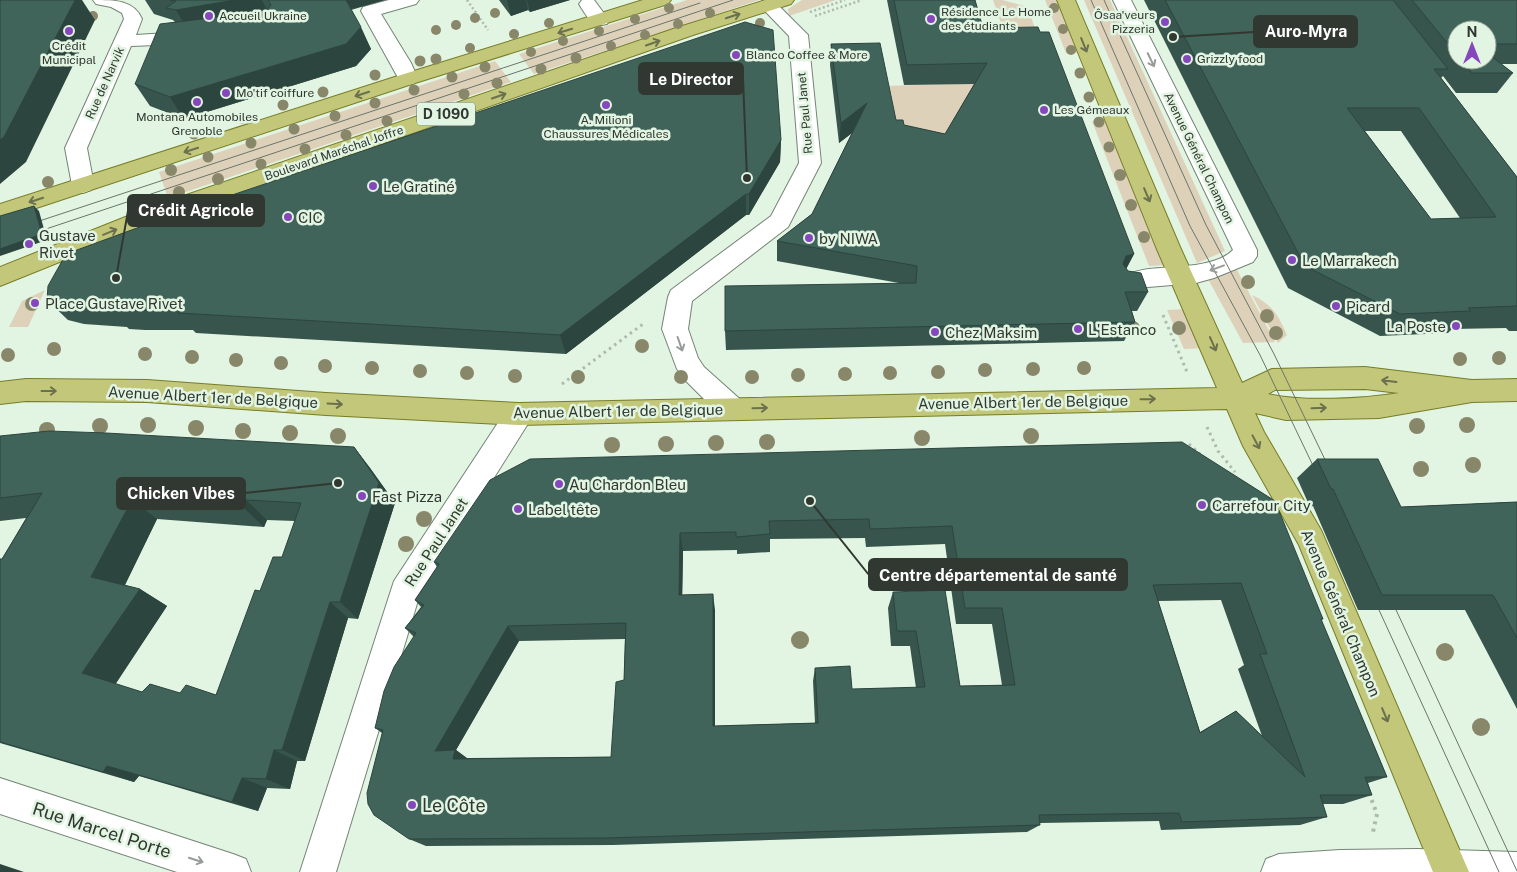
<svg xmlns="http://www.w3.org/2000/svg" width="1517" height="872" viewBox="0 0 1517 872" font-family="'Public Sans',sans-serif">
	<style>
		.green { fill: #ded1ba }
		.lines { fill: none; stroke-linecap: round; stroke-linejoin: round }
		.minor-casing { stroke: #748475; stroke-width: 2 }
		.major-casing { stroke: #767d26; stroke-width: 2 }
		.path-far2 { stroke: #adbbad; stroke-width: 2.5; stroke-dasharray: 2 2.5; stroke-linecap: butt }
		.path-far1 { stroke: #adbbad; stroke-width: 3; stroke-dasharray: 2.5 4; stroke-linecap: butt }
		.path { stroke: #adbbad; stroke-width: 4; stroke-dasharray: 3 4.5; stroke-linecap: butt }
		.minor { fill: #fff; fill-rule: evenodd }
		.major { fill: #c3c779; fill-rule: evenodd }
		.tram { stroke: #6b766b; stroke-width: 1 }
		.tree { fill: #89876a }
		.wall { fill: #37554d; fill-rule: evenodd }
		.shaded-wall { fill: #2d453f }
		.building { fill: #40635a; stroke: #2d453f; fill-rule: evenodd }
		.oneway { stroke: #6b714e }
		.oneway2 { stroke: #989c98 }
		.poi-dot { fill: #8647bc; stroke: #e2f4e2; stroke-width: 2 }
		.labels { text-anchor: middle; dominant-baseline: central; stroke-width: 5; stroke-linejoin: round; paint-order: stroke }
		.far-poi-label { font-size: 12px; fill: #313831; stroke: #e2f4e2; text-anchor: start }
		.far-street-label { font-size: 12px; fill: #313831; stroke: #e2f4e2 }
		.shield { fill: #e2f4e2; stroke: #667066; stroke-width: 1 }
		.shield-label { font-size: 14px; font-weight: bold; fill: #313831 }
		.poi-label { font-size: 15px; fill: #313831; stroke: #e2f4e2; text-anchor: start }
		.street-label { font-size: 15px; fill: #313831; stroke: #e2f4e2 }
		.near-poi-label { font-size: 18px; fill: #313831; stroke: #e2f4e2; text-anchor: start }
		.near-street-label { font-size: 18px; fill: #313831; stroke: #e2f4e2 }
		.leader { fill: none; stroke: #313831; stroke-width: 2 }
		.callout-dot { fill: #313831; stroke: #e2f4e2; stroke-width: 2 }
		.callout { fill: #313831; stroke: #313831; stroke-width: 2 }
		.callout-label { font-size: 16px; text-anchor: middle; font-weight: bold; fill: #fff }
	</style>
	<rect width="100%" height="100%" fill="#e2f4e2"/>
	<path class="green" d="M687,0H759L534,74L519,54Z
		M802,0H836L789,16L788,9Z
		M993,0H1002L1028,7L1036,32H1004Z
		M1045,0H1060L1081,53H1066Z
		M1084,0H1110L1225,251L1197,263Z
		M495,61L511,82L168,198L159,172Z
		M987,63L946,142L900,146L881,86L957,84Z
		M1108,120L1166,265L1149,266L1092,121Z
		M1236,268L1275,342L1243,343L1208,279Z
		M45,290L28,327H9L22,301Z
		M1252,295C1273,305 1278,315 1287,335L1278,343Z
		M1187,309L1206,348L1184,349L1167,310Z"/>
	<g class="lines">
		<defs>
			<path id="minor" d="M93,0C115,0 134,0 142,19L136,35L183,32L190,34L193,38L190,42L183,44L131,46L87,148L94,185L91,190L83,193L75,190L72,185L65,148L124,19L122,13L111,7L96,4Z
				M389,0H419L416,4L381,14L411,63L418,79L415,83L408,85L401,83L361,11L363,7Z
				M582,0H594L609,20L607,24C592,28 586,15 579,4Z
				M770,0L774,1L808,35L821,163L788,227L692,301L688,329L698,358L704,367L742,401L745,409L742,417L732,420L722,417L686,381L677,369L662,329L668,297L671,290L771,216L799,163L789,36L759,5L762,1Z
				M1113,0H1131L1257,250V256L1253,262L1214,278L1196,283L1148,287L1127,292L1118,289L1115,283L1118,277C1128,274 1139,270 1149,269C1174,266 1215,268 1233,250Z
				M519,403L529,406L533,414L529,422L419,597L336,872H300L394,581L509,406Z
				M0,778L233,854L246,859L251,872H177L0,814Z
				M1417,849L1517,852V872H1261L1266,859L1279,854L1340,850Z"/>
			<path id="major" d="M643,0H671L668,4L415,83L0,220V204L401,75Z
				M766,0H794L791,4L693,35L164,220L0,286V267L148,208L679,27Z
				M1057,0H1075L1180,247L1242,383L1272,369L1365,367L1472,380L1517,379V401L1472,402L1379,418L1286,420L1255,413L1264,432L1321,530L1469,872H1433L1299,545L1243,446L1227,409L519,425L326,415L147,402L26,401L0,404V382L26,379L147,380L326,393L519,403L1217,388L1156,247ZM1365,389L1399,393C1363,399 1303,402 1268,394L1275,390Z"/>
		</defs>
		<use href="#minor" class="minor-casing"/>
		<use href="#major" class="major-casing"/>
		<path class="path-far2" d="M467,0L488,30
			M810,12L845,0
			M815,16L862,0"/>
		<path class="path-far1" d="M1163,315L1187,372
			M562,384L643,324
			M1207,427L1218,451L1235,472
			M1189,444L1200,454"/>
		<path class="path" d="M1369,793L1377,814L1373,832"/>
		<use href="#minor" class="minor"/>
		<use href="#major" class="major"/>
		<path class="tram" d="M1091,0L1190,226L1260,355L1318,476
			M1104,0L1206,225L1274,354L1331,472
			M0,234L700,3
			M31,234L733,0
			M1374,599L1499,872
			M1391,599L1517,871"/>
	</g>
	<g class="tree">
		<circle cx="669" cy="8" r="5"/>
		<circle cx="1054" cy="8" r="5"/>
		<circle cx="495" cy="13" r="5"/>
		<circle cx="710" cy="13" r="5"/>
		<circle cx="93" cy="16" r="5"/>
		<circle cx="475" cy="18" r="5"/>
		<circle cx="635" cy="19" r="5"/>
		<circle cx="549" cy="23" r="5"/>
		<circle cx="760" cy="23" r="5"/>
		<circle cx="678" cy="24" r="5"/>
		<circle cx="456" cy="25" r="5"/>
		<circle cx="1063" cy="29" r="5"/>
		<circle cx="436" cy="30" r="5"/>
		<circle cx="599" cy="31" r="5"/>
		<circle cx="514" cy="34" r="5"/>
		<circle cx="645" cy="35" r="5"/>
		<circle cx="563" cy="41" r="5"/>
		<circle cx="611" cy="46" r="5"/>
		<circle cx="470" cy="48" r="5"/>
		<circle cx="1071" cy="50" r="5"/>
		<circle cx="531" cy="52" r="5"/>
		<circle cx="576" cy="58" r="5.5"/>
		<circle cx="436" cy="59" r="5.5"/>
		<circle cx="420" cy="61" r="5.5"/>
		<circle cx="485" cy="67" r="5.5"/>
		<circle cx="541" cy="69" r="5.5"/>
		<circle cx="1080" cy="73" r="5.5"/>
		<circle cx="375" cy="75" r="5.5"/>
		<circle cx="452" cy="77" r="5.5"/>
		<circle cx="497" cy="83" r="5.5"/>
		<circle cx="414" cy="90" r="5.5"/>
		<circle cx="323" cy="92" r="5.5"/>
		<circle cx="464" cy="94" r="5.5"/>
		<circle cx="1089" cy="97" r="5.5"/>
		<circle cx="375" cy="103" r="5.5"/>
		<circle cx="283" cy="105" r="5.5"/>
		<circle cx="426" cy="107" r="5.5"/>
		<circle cx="335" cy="116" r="5.5"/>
		<circle cx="242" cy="118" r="5.5"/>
		<circle cx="387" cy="121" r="5.5"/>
		<circle cx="1099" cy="122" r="5.5"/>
		<circle cx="294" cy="129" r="5.5"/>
		<circle cx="194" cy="134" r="5.5"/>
		<circle cx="346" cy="135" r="5.5"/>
		<circle cx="251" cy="143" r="5.5"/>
		<circle cx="1109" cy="147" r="5.5"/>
		<circle cx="305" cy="149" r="5.5"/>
		<circle cx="208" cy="157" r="5.5"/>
		<circle cx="261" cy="164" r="5.5"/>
		<circle cx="171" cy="170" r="6"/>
		<circle cx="1120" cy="175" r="6"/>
		<circle cx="218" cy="179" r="6"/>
		<circle cx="48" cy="182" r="6"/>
		<circle cx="179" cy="192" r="6"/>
		<circle cx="1131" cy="205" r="6"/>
		<circle cx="1144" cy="237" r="6"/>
		<circle cx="1248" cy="282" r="7"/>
		<circle cx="32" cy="304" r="7"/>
		<circle cx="1267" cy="316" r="7"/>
		<circle cx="1133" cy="328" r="7"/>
		<circle cx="1179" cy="328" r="7"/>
		<circle cx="1276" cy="333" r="7"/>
		<circle cx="642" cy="346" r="7"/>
		<circle cx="54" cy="349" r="7"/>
		<circle cx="145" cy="354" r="7"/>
		<circle cx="8" cy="355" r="7"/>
		<circle cx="192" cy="357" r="7"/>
		<circle cx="1499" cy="358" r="7"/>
		<circle cx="1460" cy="359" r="7"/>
		<circle cx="236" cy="360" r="7"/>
		<circle cx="281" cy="363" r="7"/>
		<circle cx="325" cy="366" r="7"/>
		<circle cx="372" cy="368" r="7"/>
		<circle cx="1084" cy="368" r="7"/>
		<circle cx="1033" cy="369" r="7"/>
		<circle cx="985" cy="370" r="7"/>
		<circle cx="420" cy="371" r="7"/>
		<circle cx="938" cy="372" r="7"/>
		<circle cx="467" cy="373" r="7"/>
		<circle cx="890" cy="373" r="7"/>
		<circle cx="845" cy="374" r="7"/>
		<circle cx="798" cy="375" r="7"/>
		<circle cx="515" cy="376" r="7"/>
		<circle cx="578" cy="377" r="7"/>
		<circle cx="681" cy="377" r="7"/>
		<circle cx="752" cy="377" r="7"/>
		<circle cx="148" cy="425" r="8"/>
		<circle cx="1467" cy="425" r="8"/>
		<circle cx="100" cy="426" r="8"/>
		<circle cx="1417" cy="426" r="8"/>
		<circle cx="196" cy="428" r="8"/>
		<circle cx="47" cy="430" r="8"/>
		<circle cx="243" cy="431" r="8"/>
		<circle cx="290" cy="433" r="8"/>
		<circle cx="338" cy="436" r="8"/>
		<circle cx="1031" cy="436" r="8"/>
		<circle cx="922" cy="438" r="8"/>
		<circle cx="767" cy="442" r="8"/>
		<circle cx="716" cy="443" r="8"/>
		<circle cx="666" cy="444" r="8"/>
		<circle cx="612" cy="445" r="8"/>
		<circle cx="1473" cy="465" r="8"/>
		<circle cx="1421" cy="469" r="8"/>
		<circle cx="424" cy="519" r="8"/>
		<circle cx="406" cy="544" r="8"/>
		<circle cx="800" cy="640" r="9"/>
		<circle cx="1445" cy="652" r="9"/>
		<circle cx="1481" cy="727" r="9"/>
	</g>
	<path class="wall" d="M145,0H385L351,10L371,49L356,66L184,119L150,106L135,84L175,22L173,20L154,14Z
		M499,0H570L530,12L528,10L511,16Z
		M887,0H975L983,28L1134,254L1126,269L1128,271L1148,292L1137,311H1132L1135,322L1124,341L726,350L725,331L899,283L777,261V241L812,214L852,133L839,143L830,65L831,44L896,120L904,125L945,134L974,84L904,85Z
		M1144,0H1517V64H1501L1513,73L1497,93H1456L1443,76L1441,78L1517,177V331H1509L1506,328L1452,329L1448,333L1380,336L1288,288ZM1457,30H1487V60H1457ZM1365,131H1401L1460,218L1431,219Z
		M781,140L780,162L749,215H746L566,354L196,333L193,330H145L129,329L127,327L84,324L68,320L47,300Z
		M0,436L354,447L370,468L395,503L358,619L348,618L305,761H297L290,789L267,788L258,811L139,776L134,782L0,743V559H2L26,518L0,521ZM157,519L264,527L267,520L295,521L282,557L260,591L216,695L180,693L142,692L115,684L167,606L140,589L125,585Z
		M1182,442L1323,619L1321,620L1387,777L1368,783L1372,795L1343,804H1323L1327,817L1300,825L1161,830L1159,821L1040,823V825L1027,832L613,845L426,846L409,839L382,733L375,728L414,637L405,628L421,607L415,600L437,567L434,562ZM865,538L866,547L945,544L956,624H992L1002,685L960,686L893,592L888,608L891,646H910L916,688L852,689L815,668L813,681L815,723L715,726V610L682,595L683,551L737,550V554L770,552V539ZM1221,600L1244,665L1238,669L1262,736L1236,711L1200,732L1158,601ZM625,639L624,680L611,757L467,758L456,750L519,641Z
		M1317,459L1401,507L1517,502V709L1465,610H1358L1313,506L1310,507L1297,478Z"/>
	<path class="shaded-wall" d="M75,0H82L95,20L26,162L0,184V140Z
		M207,0H262L271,18L189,32L176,10Z
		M344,0H385L348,10Z
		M507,0H526L528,10L511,16Z
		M527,0H570L530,12Z
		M361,27L371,49L356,66L184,119L170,97Z
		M867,103L865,123L839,143L841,123Z
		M781,140L780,162L749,215V194Z
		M746,194V215L566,354L560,335Z
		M34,206L39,211L47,240L0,256V249Z
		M1134,254L1124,273L1116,276L1126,256Z
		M354,447L370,468L395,503L358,619L340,602Z
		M132,500L157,519L120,595L91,577Z
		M246,500L267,520L264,527L243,507Z
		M680,533L683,551L682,611L679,595Z
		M140,589L167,606L113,688L82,673Z
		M713,594L715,610V738L713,726Z
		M330,602L348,618L305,761L282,750Z
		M508,626L519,641L456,750L469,760L467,769L435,751Z
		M274,750L297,761L290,789L266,779Z
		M107,766L139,776L134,782L103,772Z
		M242,778L267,788L258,811L232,802Z
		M0,864L24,872H0Z"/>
	<path class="building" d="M0,0H75L4,137L0,140Z
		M170,0H235L176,10L166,8L176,1Z
		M268,0H346L361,27L346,44L170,97L135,84L160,24L260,12L267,10L271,5Z
		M894,0H975L983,28L1038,27L1040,32H1049L1134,254L1126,256L1123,264L1128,271L1141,273L1148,292H1125L1135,322L725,331V286L916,283L917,266L777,241L812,214L867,103L841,123L831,44L880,43L896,120H903L904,125L945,134L987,63L907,65Z
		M1165,0H1393L1448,69H1434L1517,177V306L1468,308L1471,311L1400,314L1305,266ZM1347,108H1419L1496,217L1431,219Z
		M1412,0H1517V44H1487V30H1457V55Z
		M745,22L773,30L781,140L749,194H746L560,335L178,313L180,310H126L110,308V307L63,304L47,300L48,286L66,254L167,217Z
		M1487,53L1513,73H1472L1461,60H1487Z
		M34,206L42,234L0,249V216Z
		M49,431L106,433L354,447L379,483L340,602H330L282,750H274L266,779L242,778L232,802L107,766L103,772L0,742V559H2L42,493L0,498V436ZM132,500L243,507L246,500L301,503L282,557H273L260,591L255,590L216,695L186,685L180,693L150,684L142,692L82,673L140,589L91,577Z
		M1182,442L1275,501L1323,619H1321L1387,777H1365L1372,795H1320L1327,817L1182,822L1179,813L1039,815L1040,825L606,838L409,839L374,815L368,804L367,793L383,730L375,728L384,691L394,667L416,633L405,628L424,605L415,600L439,564L434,562L490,480L530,459ZM869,519L870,529L952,526L965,608H1002L1015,685L960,686L945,590L893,592L897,631H916L925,687L852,689L850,666L815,668L818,723L713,726V594L679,595L680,533L736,532V537L770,534L769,521ZM1241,583L1267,654H1260L1305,777L1236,711L1200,733L1153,585ZM626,623L624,680L616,682L611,757L453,759L455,750L435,751L508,626Z
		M1317,459H1378L1401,507L1517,502V638L1493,595H1382L1333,489H1331Z"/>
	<defs><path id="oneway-shaft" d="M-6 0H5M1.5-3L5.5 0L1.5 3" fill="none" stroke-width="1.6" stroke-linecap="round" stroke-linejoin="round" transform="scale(1.25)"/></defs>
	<g class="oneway">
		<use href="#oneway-shaft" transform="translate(733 16) rotate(-18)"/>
		<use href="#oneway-shaft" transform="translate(565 31) rotate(163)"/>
		<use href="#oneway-shaft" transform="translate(653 43) rotate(-19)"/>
		<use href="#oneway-shaft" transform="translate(1084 45) rotate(68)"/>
		<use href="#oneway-shaft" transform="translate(362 94) rotate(162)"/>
		<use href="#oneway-shaft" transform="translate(499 96) rotate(-19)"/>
		<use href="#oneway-shaft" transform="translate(191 150) rotate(162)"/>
		<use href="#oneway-shaft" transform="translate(1147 195) rotate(67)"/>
		<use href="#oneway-shaft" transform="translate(36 200) rotate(162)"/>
		<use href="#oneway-shaft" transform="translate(110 232) rotate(-22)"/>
		<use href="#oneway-shaft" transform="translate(1213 344) rotate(66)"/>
		<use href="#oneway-shaft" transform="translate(1389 381) rotate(-173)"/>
		<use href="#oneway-shaft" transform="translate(49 391)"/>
		<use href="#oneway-shaft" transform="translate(1148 399) rotate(-1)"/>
		<use href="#oneway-shaft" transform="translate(335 404) rotate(3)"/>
		<use href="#oneway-shaft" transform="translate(760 408) rotate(-1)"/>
		<use href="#oneway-shaft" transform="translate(1319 408) rotate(-2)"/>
		<use href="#oneway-shaft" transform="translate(1256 442) rotate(62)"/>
		<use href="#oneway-shaft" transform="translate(1385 715) rotate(67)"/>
	</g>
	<g class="oneway2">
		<use href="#oneway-shaft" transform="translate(1151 60) rotate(64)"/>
		<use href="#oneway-shaft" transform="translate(1217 268) rotate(160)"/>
		<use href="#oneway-shaft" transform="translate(680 344) rotate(71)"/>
		<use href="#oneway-shaft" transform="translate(196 860) rotate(18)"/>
	</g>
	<g class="poi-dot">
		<circle cx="209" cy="16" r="5"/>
		<circle cx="931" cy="19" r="5"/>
		<circle cx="1165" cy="22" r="5"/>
		<circle cx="69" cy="31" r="5"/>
		<circle cx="736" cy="55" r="5"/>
		<circle cx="1187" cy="59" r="5"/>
		<circle cx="226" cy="93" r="5"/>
		<circle cx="197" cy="102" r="5"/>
		<circle cx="606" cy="105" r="5"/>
		<circle cx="1044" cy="110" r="5"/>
		<circle cx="373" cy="186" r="5"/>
		<circle cx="288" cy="217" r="5"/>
		<circle cx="809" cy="238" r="5"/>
		<circle cx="29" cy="244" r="5"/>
		<circle cx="1292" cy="260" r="5"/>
		<circle cx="35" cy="303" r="5"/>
		<circle cx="1336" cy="306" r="5"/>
		<circle cx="1456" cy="326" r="5"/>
		<circle cx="1078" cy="329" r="5"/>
		<circle cx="935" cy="332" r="5"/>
		<circle cx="559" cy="484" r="5"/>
		<circle cx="362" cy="496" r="5"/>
		<circle cx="1202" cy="505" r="5"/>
		<circle cx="518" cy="509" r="5"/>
		<circle cx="412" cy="805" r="5"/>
	</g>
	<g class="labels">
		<g class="far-poi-label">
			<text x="941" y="12">Résidence Le Home<tspan x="941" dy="14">des étudiants</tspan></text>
			<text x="1155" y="15" text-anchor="end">Ôsaa'veurs<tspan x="1155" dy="14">Pizzeria</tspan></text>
			<text x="219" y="16">Accueil Ukraine</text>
			<text x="69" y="46" text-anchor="middle">Crédit<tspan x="69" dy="14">Municipal</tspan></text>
			<text x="746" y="55">Blanco Coffee &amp; More</text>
			<text x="1197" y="59">Grizzly food</text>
			<text x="236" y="93">Mo'tif coiffure</text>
			<text x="1054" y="110">Les Gémeaux</text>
			<text x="197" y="117" text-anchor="middle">Montana Automobiles<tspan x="197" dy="14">Grenoble</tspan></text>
			<text x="606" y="120" text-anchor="middle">A. Milioni<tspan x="606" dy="14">Chaussures Médicales</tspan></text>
		</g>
		<g class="far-street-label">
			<text transform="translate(105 83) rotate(-66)">Rue de Narvik</text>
			<text transform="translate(805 113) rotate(-95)">Rue Paul Janet</text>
			<text transform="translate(334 153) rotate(-19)">Boulevard Maréchal Joffre</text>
			<text transform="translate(1199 158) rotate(64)">Avenue Général Champon</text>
		</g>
		<rect class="shield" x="417" y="102.5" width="58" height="23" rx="4"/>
		<g class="shield-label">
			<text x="446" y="114">D 1090</text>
		</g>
		<g class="poi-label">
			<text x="383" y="186">Le Gratiné</text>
			<text x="298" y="217">CIC</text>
			<text x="39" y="235">Gustave<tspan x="39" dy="17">Rivet</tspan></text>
			<text x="819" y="238">by NIWA</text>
			<text x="1302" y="260">Le Marrakech</text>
			<text x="45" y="303">Place Gustave Rivet</text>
			<text x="1346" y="306">Picard</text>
			<text x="1446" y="326" text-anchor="end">La Poste</text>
			<text x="1088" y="329">L'Estanco</text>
			<text x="945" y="332">Chez Maksim</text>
			<text x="569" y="484">Au Chardon Bleu</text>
			<text x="372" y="496">Fast Pizza</text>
			<text x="1212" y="505">Carrefour City</text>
			<text x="528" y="509">Label tête</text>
		</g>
		<g class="street-label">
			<text transform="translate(213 397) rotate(3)">Avenue Albert 1er de Belgique</text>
			<text transform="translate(1023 402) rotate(-1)">Avenue Albert 1er de Belgique</text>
			<text transform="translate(618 411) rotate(-1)">Avenue Albert 1er de Belgique</text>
			<text transform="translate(436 542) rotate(-57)">Rue Paul Janet</text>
			<text transform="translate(1341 613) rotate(67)">Avenue Général Champon</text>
		</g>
		<g class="near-poi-label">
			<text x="422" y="805">Le Côte</text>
		</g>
		<g class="near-street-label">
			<text transform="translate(102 830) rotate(18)">Rue Marcel Porte</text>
		</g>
	</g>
	<path class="leader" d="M1173 37L1254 32M747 178L743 79M116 278L128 211M338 483L245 493M810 501L869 575"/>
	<g class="callout-dot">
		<circle cx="1173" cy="37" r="5"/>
		<circle cx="747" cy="178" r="5"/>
		<circle cx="116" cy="278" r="5"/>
		<circle cx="338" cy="483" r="5"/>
		<circle cx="810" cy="501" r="5"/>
	</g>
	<g class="callout">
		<rect x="1254" y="16" width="103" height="31" rx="5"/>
		<rect x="639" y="63" width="104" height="31" rx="5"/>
		<rect x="128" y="195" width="136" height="31" rx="5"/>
		<rect x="117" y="478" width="128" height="31" rx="5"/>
		<rect x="869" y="559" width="258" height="31" rx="5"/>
	</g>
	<g class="callout-label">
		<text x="1306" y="37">Auro-Myra</text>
		<text x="691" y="85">Le Director</text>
		<text x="196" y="216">Crédit Agricole</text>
		<text x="181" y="499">Chicken Vibes</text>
		<text x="998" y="581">Centre départemental de santé</text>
	</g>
	<g transform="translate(1472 45)"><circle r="24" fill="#e2f4e2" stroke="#9ba99b"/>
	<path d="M0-4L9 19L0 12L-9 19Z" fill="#8647bc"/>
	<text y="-8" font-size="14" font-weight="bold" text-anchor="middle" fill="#313831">N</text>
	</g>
</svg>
